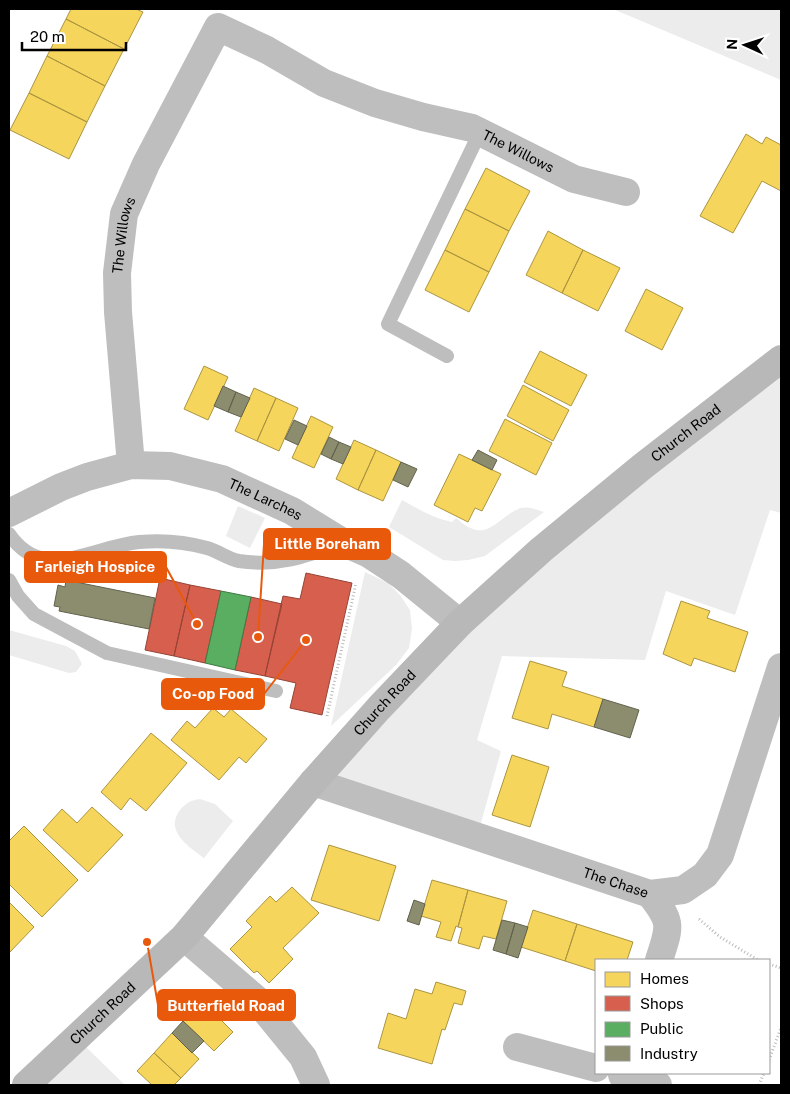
<svg xmlns="http://www.w3.org/2000/svg" width="790" height="1094" viewBox="0 0 790 1094" font-family="'Public Sans',sans-serif">
	<style>
		.green { fill: #ececec }
		.homes { fill: #f6d55c; stroke: #ac9540 }
		.shops { fill: #d6604d; stroke: #964336 }
		.public { fill: #5aae61; stroke: #3f7a44 }
		.industry { fill: #8c8c6e; stroke: #62624d }
		.lines { fill: none; stroke-linecap: round; stroke-linejoin: round }
		.path { stroke: #b9b9b9; stroke-width: 3; stroke-dasharray: 1 2.5; stroke-linecap: butt }
		.lane { stroke: #bebebe; stroke-width: 14 }
		.street { stroke: #bebebe; stroke-width: 28 }
		.secondary { stroke: #b8b8b8; stroke-width: 28 }
		.labels { text-anchor: middle; dominant-baseline: central; stroke-width: 5; stroke-linejoin: round; paint-order: stroke }
		.street-label { font-size: 14px; fill: #000; stroke: #fff }
		.leader { fill: none; stroke: #e8590c; stroke-width: 2 }
		.callout-dot { fill: #e8590c; stroke: #fff; stroke-width: 2 }
		.callout { fill: #e8590c; stroke: #e8590c; stroke-width: 2 }
		.callout-label { font-size: 15px; text-anchor: middle; font-weight: bold; fill: #fff }
	</style>
	<rect width="100%" height="100%" fill="#fff"/>
	<path class="green" d="M613,9H781V80Z
		M781,375V513L770,510L735,615L666,591L645,660L502,656L477,740L501,751L477,837L313,782L460,623Z
		M402,500C418,509 433,518 452,522L456,518C462,523 468,528 476,530C492,534 506,512 521,508C529,506 537,510 544,512L485,556L468,560L455,561L443,560L389,527Z
		M238,506L265,518L250,548L226,536Z
		M365,572L388,583L400,595L410,610L412,629L409,648L396,665L331,726Z
		M9,630L66,646L75,651L82,664L76,672L69,673L9,655Z
		M200,799L215,804L233,821L204,858C189,847 164,831 180,810C186,803 191,800 200,799Z
		M85,1046L125,1085H45Z"/>
	<path class="homes" d="M71,9H136L143,12L124,49L66,19Z
		M66,19L124,49L105,86L47,56Z
		M47,56L105,86L87,122L29,93Z
		M29,93L87,122L69,159L10,130Z
		M746,134L762,144L766,137L781,145V191L762,181L733,233L700,216Z
		M486,168L530,191L509,231L465,209Z
		M465,209L509,231L489,272L445,250Z
		M548,231L583,250L562,293L526,275Z
		M445,250L489,272L469,312L425,290Z
		M583,250L620,268L598,311L562,293Z
		M646,289L683,308L662,350L625,331Z
		M540,351L587,375L571,406L524,382Z
		M204,366L228,377L208,420L184,409Z
		M523,385L569,410L553,441L507,416Z
		M254,388L276,398L257,441L235,431Z
		M276,398L298,408L279,451L257,441Z
		M311,416L333,427L314,468L292,458Z
		M505,419L552,443L536,475L489,451Z
		M354,440L376,450L358,490L336,479Z
		M376,450L401,462L383,501L358,490Z
		M459,454L501,474L482,511L475,508L468,522L434,505Z
		M681,601L710,611L707,618L748,632L735,672L694,658L691,666L663,654Z
		M530,661L567,672L562,686L603,699L594,727L552,714L548,729L512,718Z
		M213,708L224,717L231,709L267,739L246,763L239,757L219,780L171,740L187,721L195,728Z
		M151,733L187,763L146,811L130,798L121,810L101,792Z
		M512,755L549,767L530,827L492,815Z
		M92,807L123,835L88,872L43,830L62,809L77,823Z
		M24,826L78,880L42,917L9,884V841Z
		M329,845L396,866L379,921L311,900Z
		M432,880L468,890L458,927L456,926L451,941L436,937L441,922L421,916Z
		M292,887L319,913L283,948L293,959L269,983L257,971L254,973L230,949L252,927L246,921L270,896L276,902Z
		M468,890L507,901L496,939L483,936L479,949L458,943L462,928L458,927Z
		M9,902L34,927L9,953Z
		M533,910L577,924L565,961L521,947Z
		M577,924L633,942L627,960H596V971L565,961Z
		M436,982L466,991L462,1005L454,1003L445,1030L442,1029L432,1064L378,1048L388,1013L406,1019L415,989L432,994Z
		M202,1001L233,1032L214,1051L183,1021Z
		M172,1033L199,1059L181,1078L154,1053Z
		M154,1053L181,1078L174,1085H152L137,1071Z"/>
	<path class="shops" d="M306,573L352,583L322,715L290,708L296,683L265,676L283,596L300,599Z
		M160,578L190,585L174,656L145,650Z
		M190,585L221,591L205,663L174,656Z
		M251,597L282,604L265,676L235,670Z"/>
	<path class="public" d="M221,591L251,597L235,670L205,663Z"/>
	<path class="industry" d="M223,386L236,392L228,412L214,406Z
		M236,392L250,398L241,417L228,412Z
		M294,420L307,426L298,445L285,439Z
		M329,437L339,442L331,459L321,454Z
		M339,442L351,447L343,464L331,459Z
		M478,450L497,460L492,470L472,460Z
		M401,462L417,469L408,487L393,480Z
		M66,580L155,598L149,629L59,611L60,607L54,606L58,585L65,587Z
		M603,699L639,710L630,738L594,727Z
		M414,900L425,904L419,925L407,921Z
		M502,920L515,923L506,954L493,950Z
		M515,923L528,927L518,958L506,954Z
		M183,1021L204,1041L192,1053L172,1033Z"/>
	<g class="lines">
		<path class="path" d="M327,716L356,583
			M699,919L720,937L758,960
			M769,964L781,968
			M769,1060L781,1028
			M759,1085L764,1073"/>
		<path class="lane" d="M447,356L388,324L480,132
			M9,534C18,547 29,557 46,559C77,563 107,545 139,542C161,540 186,542 207,548C218,551 228,559 239,561C278,567 307,556 343,543
			M9,580L18,596L34,614L107,653L276,691"/>
		<g class="street">
			<path id="s1" d="M131,465L118,312L117,273L124,214L146,164L218,27L267,50L324,83L375,103L423,117L472,128L574,179L626,192"/>
			<path id="s2" d="M9,513L61,487L87,477L131,465L170,466L222,479L292,511L344,543L369,554L401,575L460,623"/>
			<path id="s3" d="M313,782L650,894L683,890L705,875L720,855L781,667"/>
			<path d="M650,894C673,923 670,926 659,960"/>
			<path d="M184,937L255,998L303,1057L316,1085"/>
			<path d="M517,1047L596,1068"/>
			<path d="M622,1075L658,1085"/>
		</g>
		<path class="secondary" id="s4" d="M26,1085L184,937L313,782L379,708L460,623L541,550L643,466L781,359"/>
	</g>
	<g class="labels">
		<g class="street-label">
			<text stroke="none"><textPath href="#s1" startOffset="788">The Willows</textPath></text>
			<text stroke="none"><textPath href="#s1" startOffset="231">The Willows</textPath></text>
			<text stroke="none"><textPath href="#s4" startOffset="930">Church Road</textPath></text>
			<text stroke="none"><textPath href="#s2" startOffset="272">The Larches</textPath></text>
			<text stroke="none"><textPath href="#s4" startOffset="525">Church Road</textPath></text>
			<text stroke="none"><textPath href="#s3" startOffset="319">The Chase</textPath></text>
			<text stroke="none"><textPath href="#s4" startOffset="105">Church Road</textPath></text>
		</g>
	</g>
	<path class="leader" d="M258 637L264 544M197 624L166 567M306 640L264 694M147 942L158 1005"/>
	<g class="callout-dot">
		<circle cx="258" cy="637" r="5"/>
		<circle cx="197" cy="624" r="5"/>
		<circle cx="306" cy="640" r="5"/>
		<circle cx="147" cy="942" r="5"/>
	</g>
	<g class="callout">
		<rect x="264" y="529" width="126" height="30" rx="5"/>
		<rect x="25" y="552" width="141" height="30" rx="5"/>
		<rect x="162" y="679" width="102" height="30" rx="5"/>
		<rect x="158" y="990" width="137" height="30" rx="5"/>
	</g>
	<g class="callout-label">
		<text x="327" y="549">Little Boreham</text>
		<text x="95" y="572">Farleigh Hospice</text>
		<text x="213" y="699">Co-op Food</text>
		<text x="226" y="1011">Butterfield Road</text>
	</g>
	<rect width="790" height="1094" fill="none" stroke="#000000" stroke-width="20"/>
	<rect x="595" y="959" width="175" height="115" fill="#ffffff" stroke="#999999"/>
	<rect x="605" y="972" width="25" height="15" fill="#f6d55c" stroke="#999999"/>
	<text x="640" y="984" font-size="15" fill="#000000">Homes</text>
	<rect x="605" y="996" width="25" height="15" fill="#d6604d" stroke="#999999"/>
	<text x="640" y="1009" font-size="15" fill="#000000">Shops</text>
	<rect x="605" y="1022" width="25" height="15" fill="#5aae61" stroke="#999999"/>
	<text x="640" y="1034" font-size="15" fill="#000000">Public</text>
	<rect x="605" y="1046" width="25" height="15" fill="#8c8c6e" stroke="#999999"/>
	<text x="640" y="1059" font-size="15" fill="#000000">Industry</text>
	<g transform="translate(745 45) rotate(273)" stroke="#ffffff" stroke-width="4" paint-order="stroke">
	<path d="M0-4L9 19L0 12L-9 19Z" fill="#000000"/>
	<text y="-8" font-size="14" font-weight="bold" text-anchor="middle" fill="#000000">N</text>
	</g>
	<path d="M22 42v8h104v-8" fill="none" stroke="#000000" stroke-width="2.5"/>
	<text x="30" y="42" font-size="15" fill="#000000" stroke="#ffffff" stroke-width="4" paint-order="stroke">20 m</text>
</svg>
